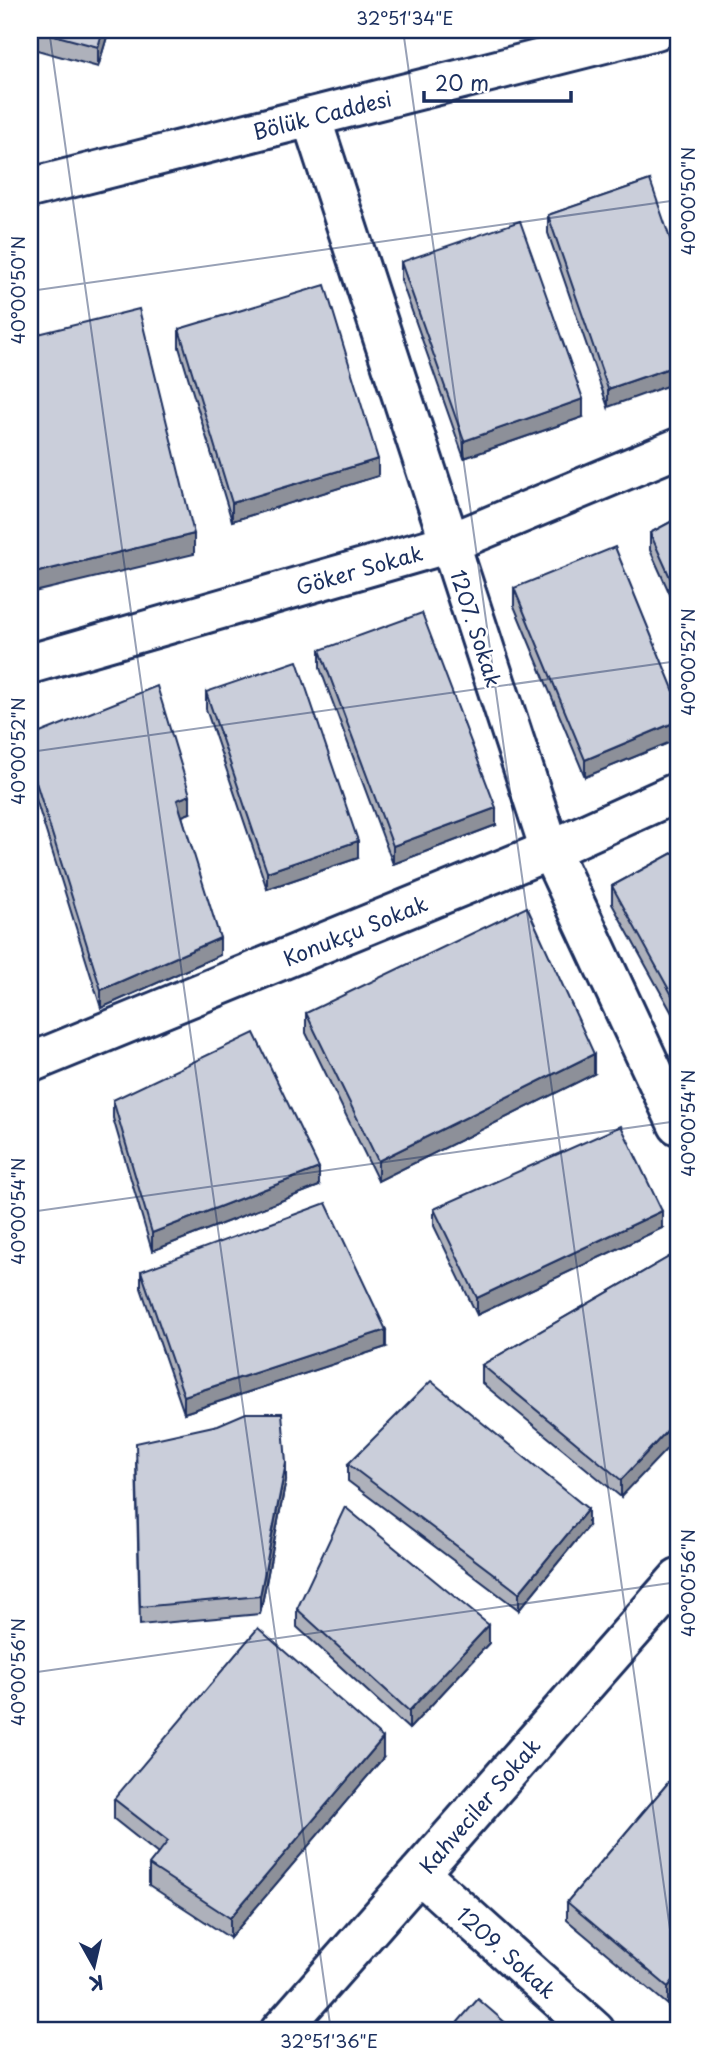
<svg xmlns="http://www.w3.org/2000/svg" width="708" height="2061" viewBox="0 0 708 2061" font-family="'Playpen Sans',sans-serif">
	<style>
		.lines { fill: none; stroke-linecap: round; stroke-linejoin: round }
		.street-casing { stroke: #1b2f5e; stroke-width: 44 }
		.street { stroke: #fff; stroke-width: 38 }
		.wall { fill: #aeb1bb; stroke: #1b2f5e; stroke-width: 2 }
		.shaded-wall { fill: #8d9099; stroke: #1b2f5e; stroke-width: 2 }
		.building { fill: #caceda; stroke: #1b2f5e; stroke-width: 2 }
		.ticks { fill: none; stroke: #1b2f5e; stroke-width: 2; stroke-opacity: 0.45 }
		.labels { text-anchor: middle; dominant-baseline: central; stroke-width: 5; stroke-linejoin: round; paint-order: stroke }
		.street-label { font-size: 21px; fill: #1b2f5e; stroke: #fff }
		.neatline { fill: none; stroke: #1b2f5e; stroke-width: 2.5 }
		.ticks-label { font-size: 18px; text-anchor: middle; fill: #1b2f5e }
	</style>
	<rect width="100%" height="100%" fill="#fff"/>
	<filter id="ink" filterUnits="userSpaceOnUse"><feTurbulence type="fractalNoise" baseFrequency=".0143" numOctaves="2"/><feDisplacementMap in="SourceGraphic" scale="14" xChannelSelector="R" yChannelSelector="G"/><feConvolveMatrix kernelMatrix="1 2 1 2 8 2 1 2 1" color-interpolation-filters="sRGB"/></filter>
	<g filter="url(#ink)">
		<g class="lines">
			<defs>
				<path id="street" d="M311,117L550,850L678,1125
					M30,188L656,30
					M30,664L450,543L678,448
					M30,1063L550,850L678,792
					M419,1873L595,2031
					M280,2031L678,1579"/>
			</defs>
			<use href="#street" class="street-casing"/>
			<use href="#street" class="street"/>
		</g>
		<path class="wall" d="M30,30H109L98,67L30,48Z
			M678,173V197L676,191V174Z
			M650,180L608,407L548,233V215Z
			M401,262L583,417L464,458L401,280Z
			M179,329L378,476L232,521L179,347Z
			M678,518V612L650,550V533Z
			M514,588L678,701V739L585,777L514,606Z
			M320,650L496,825L393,864L320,668Z
			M206,692L358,858L267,889L206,709Z
			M30,737L190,813L182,816L220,955L101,1008L30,780Z
			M678,850V1024L612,904V886Z
			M306,1013L594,1074L378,1181L306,1033Z
			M113,1100L319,1186L152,1251L113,1118Z
			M434,1209L662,1228L477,1315L434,1226Z
			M669,1257L621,1497L482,1383V1365Z
			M141,1271L386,1347L184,1413L141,1288Z
			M136,1460L286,1480L260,1614L140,1625Z
			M348,1464L588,1526L519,1610L348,1481Z
			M297,1609L489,1643L409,1729L297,1627Z
			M383,1758L230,1938L149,1885V1865L158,1854L114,1819V1799Z
			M678,1771L668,2005L567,1920V1902Z"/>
		<path class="shaded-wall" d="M103,30H109L98,67V47Z
			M678,365V382L608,407V389Z
			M583,399V417L464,458V441Z
			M378,459V476L232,521V503Z
			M194,534V554L30,593V574Z
			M678,721V739L585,777V760Z
			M190,795V813L177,818V800Z
			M496,808V825L393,864V846Z
			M358,841V858L267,889V872Z
			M220,938V955L101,1008V990Z
			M594,1054V1074L378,1181V1161Z
			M319,1168V1186L152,1251V1233Z
			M662,1211V1228L477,1315V1298Z
			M386,1330V1347L184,1413V1396Z
			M678,1419V1437L621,1497V1480Z
			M286,1463V1480L260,1614V1596Z
			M588,1509V1526L519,1610V1593Z
			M489,1625V1643L409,1729V1711Z
			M383,1738V1758L230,1938V1918Z
			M678,1975V1993L668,2005V1987Z"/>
		<path class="building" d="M35,30H103L98,47Z
			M650,180L678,262V365L608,389L548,215Z
			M520,221L583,399L464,441L401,262Z
			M325,285L378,459L232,503L179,329Z
			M139,309L194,534L30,574V336Z
			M678,518V595L650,533Z
			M615,547L678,701V721L585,760L514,588Z
			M422,613L496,808L393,846L320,650Z
			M297,661L358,841L267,872L206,692Z
			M157,686L190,795L177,800L220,938L101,990L30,763V737Z
			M678,850V1006L612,886Z
			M527,907L594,1054L378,1161L306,1013Z
			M254,1033L319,1168L152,1233L113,1100Z
			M621,1126L662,1211L477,1298L434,1209Z
			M326,1203L386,1330L184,1396L141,1271Z
			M669,1257L678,1272V1419L621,1480L482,1365Z
			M431,1381L588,1509L519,1593L348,1464Z
			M246,1413H282L286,1463L260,1596L140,1607L136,1443L218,1425Z
			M345,1507L489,1625L409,1711L297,1609Z
			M258,1628L383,1738L230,1918L149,1865L168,1841L114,1799Z
			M678,1771V1975L668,1987L567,1902Z
			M478,1999L515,2031H450Z"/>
	</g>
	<path class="ticks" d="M49,30L331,2031M403,30L678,1986M30,291L678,200M30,752L678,661M30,1212L678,1121M30,1673L678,1582"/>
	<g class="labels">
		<g class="street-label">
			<text transform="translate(322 114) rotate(-14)">Bölük Caddesi</text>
			<text transform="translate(359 569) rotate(-16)">Göker Sokak</text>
			<text transform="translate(477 628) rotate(72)">1207. Sokak</text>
			<text transform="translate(355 930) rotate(-22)">Konukçu Sokak</text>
			<text transform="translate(479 1805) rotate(-49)">Kahveciler Sokak</text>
			<text transform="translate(507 1952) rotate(42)">1209. Sokak</text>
		</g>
	</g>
	<rect width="708" height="2061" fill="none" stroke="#fff" stroke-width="77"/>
	<g transform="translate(94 1966) rotate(172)" stroke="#ffffff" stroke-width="5" paint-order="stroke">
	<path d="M0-5L12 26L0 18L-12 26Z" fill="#1b2f5e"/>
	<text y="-10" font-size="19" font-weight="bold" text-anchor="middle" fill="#1b2f5e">K</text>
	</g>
	<path d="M424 91v10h147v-10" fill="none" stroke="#1b2f5e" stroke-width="3.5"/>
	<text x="435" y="91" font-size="21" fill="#1b2f5e" stroke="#ffffff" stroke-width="5" paint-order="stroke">20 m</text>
	<rect x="38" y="38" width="632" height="1984" class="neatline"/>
	<g class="ticks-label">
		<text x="405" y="25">32°51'34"E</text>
		<text transform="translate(689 201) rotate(-90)" y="6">40°00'50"N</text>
		<text transform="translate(19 290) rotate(-90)" y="6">40°00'50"N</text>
		<text transform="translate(689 662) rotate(-90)" y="6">40°00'52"N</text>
		<text transform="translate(19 751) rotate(-90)" y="6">40°00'52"N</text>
		<text transform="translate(689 1123) rotate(-90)" y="6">40°00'54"N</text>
		<text transform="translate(19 1211) rotate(-90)" y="6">40°00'54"N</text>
		<text transform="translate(689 1583) rotate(-90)" y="6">40°00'56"N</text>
		<text transform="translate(19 1672) rotate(-90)" y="6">40°00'56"N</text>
		<text x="329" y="2048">32°51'36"E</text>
	</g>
</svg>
